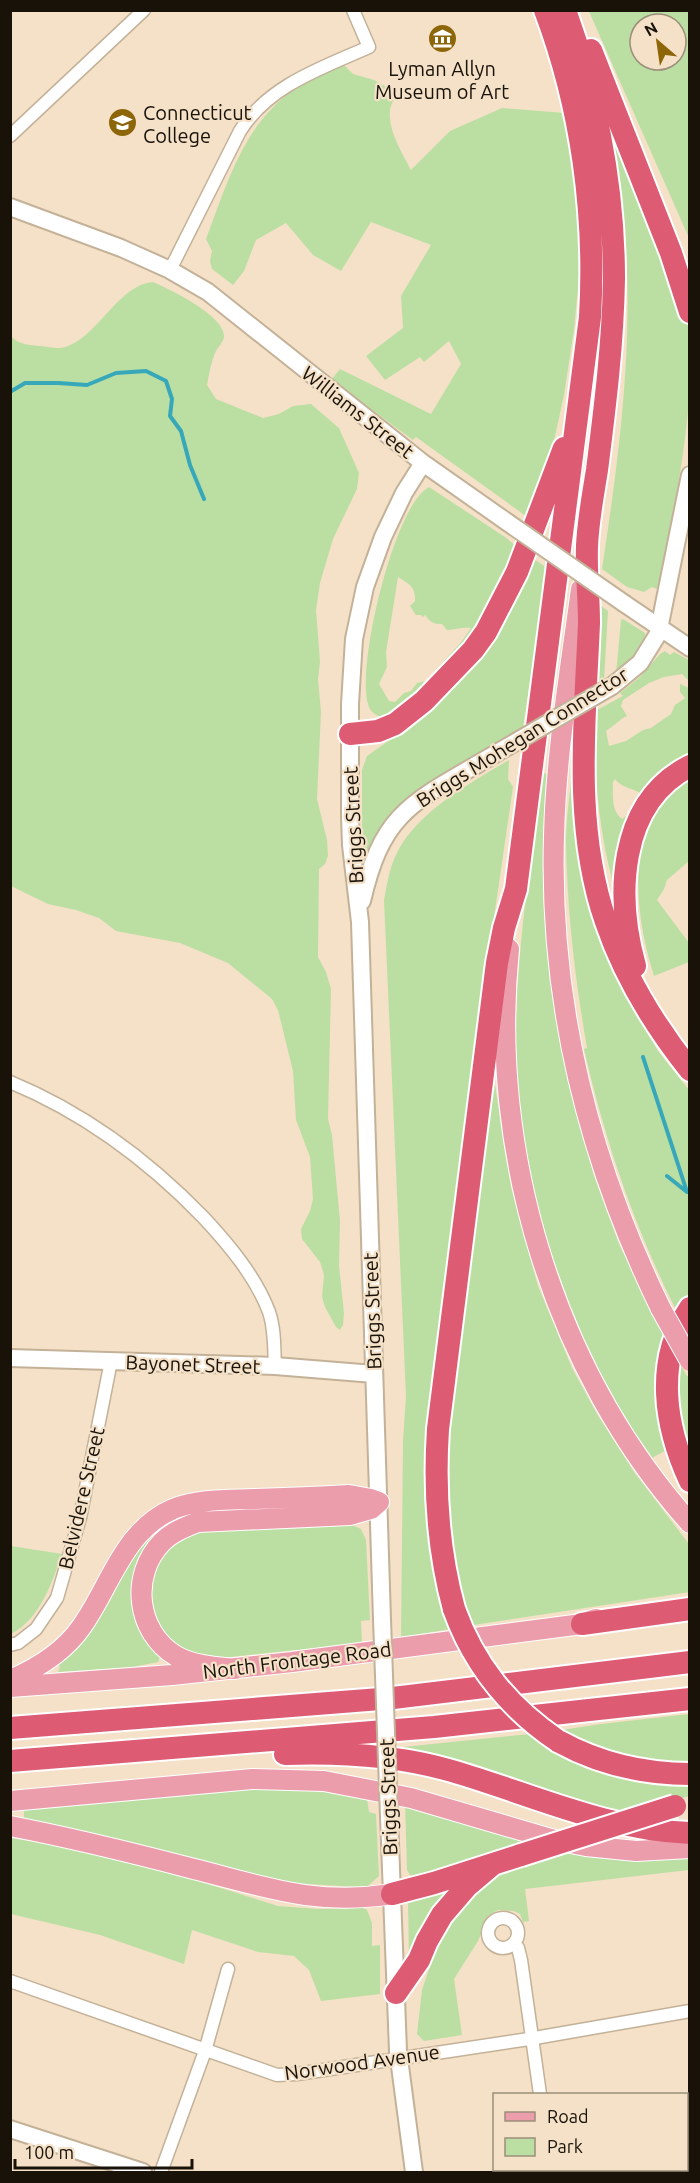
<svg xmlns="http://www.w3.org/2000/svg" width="700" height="2183" viewBox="0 0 700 2183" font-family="Ubuntu,sans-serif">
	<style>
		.green { fill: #bbdfa3; fill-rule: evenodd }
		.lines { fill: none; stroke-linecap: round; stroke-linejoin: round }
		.stream { stroke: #37a7ba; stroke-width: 4 }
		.street-casing { stroke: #c3b198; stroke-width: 15 }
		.secondary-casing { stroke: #c3b198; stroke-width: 20 }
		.primary-casing { stroke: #fff; stroke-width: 22 }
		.highway-casing { stroke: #fff; stroke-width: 26 }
		.street { stroke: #fff; stroke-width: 12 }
		.secondary { stroke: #fff; stroke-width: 16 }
		.primary { stroke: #eb9dac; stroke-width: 20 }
		.highway { stroke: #dd5c74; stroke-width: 22 }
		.secondary-bridge-casing { stroke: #c3b198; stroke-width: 20; stroke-linecap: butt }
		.primary-bridge-casing { stroke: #fff; stroke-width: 22; stroke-linecap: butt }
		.highway-bridge-casing { stroke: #fff; stroke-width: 26; stroke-linecap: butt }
		.secondary-bridge { stroke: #fff; stroke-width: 16 }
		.primary-bridge { stroke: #eb9dac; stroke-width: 20 }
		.highway-bridge { stroke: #dd5c74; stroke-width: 22 }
		.labels { text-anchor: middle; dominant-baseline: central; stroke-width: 4.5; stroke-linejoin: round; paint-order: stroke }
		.poi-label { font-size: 20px; fill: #181209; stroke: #f4e1c7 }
		.street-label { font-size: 20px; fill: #181209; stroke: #f4e1c7 }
	</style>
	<rect width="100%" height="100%" fill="#f4e1c7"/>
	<path class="green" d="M589,11H689V238L591,16ZM640,24H676V60H640Z
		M344,65L353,74L374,80L397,93C395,98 390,105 390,111C388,130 402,153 411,170L450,131L502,108L565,113L580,190L579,278L574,330L564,395L552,450L530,519L416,437L413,440L331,380L340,369L431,414L461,364L449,341L424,362L420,357L385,380L366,356L403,328L401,296L431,245L371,222L341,271L313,255L286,223L256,240L244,271L233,285L212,269L210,261L212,251L206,239C225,189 242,129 287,95C304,82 325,74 344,65Z
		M614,130L685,302C697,369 686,441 674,508C669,536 665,563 657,589L652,587L644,592L627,587L602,569C624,424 643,276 609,132Z
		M153,282C169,289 226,316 224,337C223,343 217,348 215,353C211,363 209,374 207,385L216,399L263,418L279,414L293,406L311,404L339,428L359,473L357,489L333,539L320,583L316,610L320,662L318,679L321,712L317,799L327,840L328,856L325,864L319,869L318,957L326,972L331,989L328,1119L332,1135L340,1221L339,1265L344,1313L343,1325L340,1330L336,1327L325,1307L322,1297L324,1275L320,1262L302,1239L301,1229L310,1211L313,1199L310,1157L296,1120L293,1071L278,1010L272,999L228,963L180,943L116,931L99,918L76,910L48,904L11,886V336C19,345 29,345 41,346C49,347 60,350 68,346C98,335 120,284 153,282Z
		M429,487L505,537L522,551L491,612L422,693L384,718C376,716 370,712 368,704C356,667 394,505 429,487ZM398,577C409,584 416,587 415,601L410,606L416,615H421L423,617L425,615C431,623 433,624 442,624L447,630C456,630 462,627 471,628L462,641L426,681L417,683L411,691L404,693L395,702L389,701L379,684L387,667L386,652Z
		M534,559L547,568L523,728C477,755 396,790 373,841C370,849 367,858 364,867H362V770L367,756L428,713L472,669L486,649Z
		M600,605L608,611L604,681L595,686Z
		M623,619L645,633V638L647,639L631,660L616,674L621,620Z
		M665,651L670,655L674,652L689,660V681L682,674L664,677L649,683L623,700L621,706L627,716C624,716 611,728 606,731L609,746L626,741L643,730L651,728L671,714L675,705L685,698L680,692V684L689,688V760L671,771L616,893C598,833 594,774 595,711L623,696L620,693L640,677L660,654ZM615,779C624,790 634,787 642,795L628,815L622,819C611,811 613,795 613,782Z
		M509,760L508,779L513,787L490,945L434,1380L425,1462L427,1508L451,1629L401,1637L403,1441L406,1396L384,900C387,885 389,869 396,855C415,813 470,783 509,760Z
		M549,773L544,839V896L555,1006L568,1082L594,1176L619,1244L666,1340L668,1449L650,1459C637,1437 623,1415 611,1392C555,1292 516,1155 516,1040C516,951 531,862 541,774Z
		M689,778V861L667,880L664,889L657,900L689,943V962L654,976C634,912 622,820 689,778Z
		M581,780L606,943L627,998L658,1051L689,1090V1293L676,1310C634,1226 605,1141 584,1049L587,1048C575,979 567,910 566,841C566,821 569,801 571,781Z
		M493,1072L511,1187L538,1286L572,1368L597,1414L634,1472L689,1544L690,1592L467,1626L460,1608L442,1479Z
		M677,1359L687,1376H689V1462L678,1428Z
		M202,1509L204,1514L142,1561L162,1652L158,1662L133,1667L58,1672L60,1667L57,1663L97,1620L133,1554L144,1539L170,1519Z
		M348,1523L361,1529L366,1540L370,1620L361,1621L362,1643L211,1659L175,1646L154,1620L149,1594L157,1563L179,1540L194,1532L213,1527Z
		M11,1546L62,1554C52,1583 40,1619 11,1634Z
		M689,1714V1767L632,1763L555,1731L601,1724Z
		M530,1734C579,1767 629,1790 689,1784V1796L614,1820L402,1753L403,1747Z
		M288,1786L366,1793L369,1812L376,1814L379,1876L368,1886L356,1887L292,1883L24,1820V1809L111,1799Z
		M405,1802L539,1843L416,1878L410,1875L407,1870Z
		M10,1838L80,1849L179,1875L278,1906L318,1909L363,1908L367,1910L372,1923V1946L380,1945V1994L321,2001L309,1970L294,1956L258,1952L192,1930L184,1964L100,1935L11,1914Z
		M572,1849L689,1853V1870L525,1889L529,1921L523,1922L520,1914L514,1911L498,1910L489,1915L478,1941L454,1979L462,2035L424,2041L417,2034L422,1990L440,1936L478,1887L508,1871Z
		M464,1881L409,1959L408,1901Z"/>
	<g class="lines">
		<path class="stream" d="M10,392L25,383H58L87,385L116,373L146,371L166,381L172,399L170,416L181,431L190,465L204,499
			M643,1057L687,1192
			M667,1176L687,1192"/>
		<defs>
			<path id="street" d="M10,136L144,10
				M170,270L240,131C269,85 322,68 369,47L353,10
				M10,1082C85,1113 148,1160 204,1218C229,1245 256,1277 269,1312C275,1329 274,1349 275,1366
				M10,1645L18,1643L36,1629L57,1598L80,1518L111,1361
				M488 1933a15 15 0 1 1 30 0a15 15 0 1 1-30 0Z
				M514,1943L518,1948L521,1960L540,2094
				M10,1981L277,2075L297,2074L529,2039L690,2011
				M686,2149L690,2148
				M161,2172L205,2051L228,1969
				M552,2172L569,2170"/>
			<path id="secondary" d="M10,207L121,248L170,270L208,292L423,463L507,522
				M625,604L690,648
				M612,686L640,663L658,634L690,475
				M362,901C381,819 406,805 476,765
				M10,1358L275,1366L374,1374
				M382,1619L360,922L351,845L350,816V704L354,639L365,587L383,537L404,493L423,463
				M389,1817L398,2051L414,2172
				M10,2129L143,2172"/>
			<path id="primary" d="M581,589C570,671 556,753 554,836C549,1001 589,1161 661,1309
				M509,949C488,1152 554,1370 690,1523
				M10,1680C38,1668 65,1651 82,1626C111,1585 123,1531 173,1509C198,1499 227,1500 253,1499C285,1498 317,1497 349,1495L371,1499L379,1502L371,1509L350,1515L198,1522C185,1527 172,1532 162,1542C130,1575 136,1632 176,1656C194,1666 216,1667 235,1669
				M10,1687L172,1675L292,1662L582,1624L596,1619
				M10,1801L252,1779L324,1781L411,1798L551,1839L586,1846L636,1851L690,1848
				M10,1826C72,1838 133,1853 194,1869C266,1887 315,1906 392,1894"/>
			<path id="highway" d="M565,10C596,96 614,188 614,279C613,343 605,407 597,470C593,495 588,521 587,546C586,572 589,597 589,623C585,721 573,827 606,922C624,975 655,1026 690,1070
				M591,50L671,253L690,312
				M350,734L378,731L395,724L424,701L473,650L486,632L517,572L564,448
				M635,966C616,898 617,803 690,766
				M690,1308C654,1362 665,1427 690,1481
				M454,1609C438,1550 434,1490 438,1429L497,963L504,928L516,889L590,317C596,214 582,108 545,10
				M582,1624L690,1609
				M10,1728L393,1698L690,1662
				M558,1741C598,1763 643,1774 690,1774
				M285,1754C342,1752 397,1755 452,1771C531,1794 606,1830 690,1833
				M10,1761L434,1727L690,1699
				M392,1894L434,1883L521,1855
				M396,1993L419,1960L427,1941L442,1915L467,1886L493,1864"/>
		</defs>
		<use href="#street" class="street-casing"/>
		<use href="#secondary" class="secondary-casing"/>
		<use href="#primary" class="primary-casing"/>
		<use href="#highway" class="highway-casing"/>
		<use href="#street" class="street"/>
		<use href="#secondary" class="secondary"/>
		<use href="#primary" class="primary"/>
		<use href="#highway" class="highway"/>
		<defs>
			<path id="secondary-bridge" d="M507,522L625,604
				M476,765L612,686
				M382,1619L389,1817"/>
			<path id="primary-bridge" d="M661,1309L690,1361"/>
			<path id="highway-bridge" d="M454,1609C474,1665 508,1707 558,1741
				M521,1855L675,1806"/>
		</defs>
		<use href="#secondary-bridge" class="secondary-bridge-casing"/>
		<use href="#primary-bridge" class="primary-bridge-casing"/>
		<use href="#highway-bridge" class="highway-bridge-casing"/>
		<use href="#secondary-bridge" class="secondary-bridge"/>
		<use href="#primary-bridge" class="primary-bridge"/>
		<use href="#highway-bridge" class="highway-bridge"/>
	</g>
	<defs>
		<symbol id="museum-disc" viewBox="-11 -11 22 22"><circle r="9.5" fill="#8e660a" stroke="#f4e1c7"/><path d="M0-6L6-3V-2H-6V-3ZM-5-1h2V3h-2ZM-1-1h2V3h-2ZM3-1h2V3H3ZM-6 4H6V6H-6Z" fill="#fff"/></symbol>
		<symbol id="university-disc" viewBox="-11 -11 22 22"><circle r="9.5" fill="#8e660a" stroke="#f4e1c7"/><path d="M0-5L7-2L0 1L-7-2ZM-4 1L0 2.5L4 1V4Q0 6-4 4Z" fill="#fff"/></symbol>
	</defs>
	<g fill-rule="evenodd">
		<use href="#museum-disc" x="426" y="22" width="33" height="33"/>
		<use href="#university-disc" x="106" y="106" width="33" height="33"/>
	</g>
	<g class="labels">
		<g class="poi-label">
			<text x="442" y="68">Lyman Allyn<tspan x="442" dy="23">Museum of Art</tspan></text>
			<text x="143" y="112" text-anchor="start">Connecticut<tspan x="143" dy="23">College</tspan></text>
		</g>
		<g class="street-label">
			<text transform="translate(358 412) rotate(38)">Williams Street</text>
			<text transform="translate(522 737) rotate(-32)">Briggs Mohegan Connector</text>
			<text transform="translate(353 825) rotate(-93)">Briggs Street</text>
			<text transform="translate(372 1311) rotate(-92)">Briggs Street</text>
			<text transform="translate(193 1364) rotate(2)">Bayonet Street</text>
			<text transform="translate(81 1498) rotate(-77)">Belvidere Street</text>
			<text transform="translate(297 1660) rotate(-7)">North Frontage Road</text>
			<text transform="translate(388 1797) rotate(-92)">Briggs Street</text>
			<text transform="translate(362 2062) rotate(-8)">Norwood Avenue</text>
		</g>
	</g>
	<rect width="700" height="2183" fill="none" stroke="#181209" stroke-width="24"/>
	<rect x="493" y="2093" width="195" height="78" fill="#f4e1c7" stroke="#9c8e7b" stroke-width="1.5"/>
	<rect x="505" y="2112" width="30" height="9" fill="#eb9dac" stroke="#9c8e7b" stroke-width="1.5"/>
	<text x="547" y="2123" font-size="18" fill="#181209">Road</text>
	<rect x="505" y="2138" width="30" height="18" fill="#bbdfa3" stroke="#9c8e7b" stroke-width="1.5"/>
	<text x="547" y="2153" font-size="18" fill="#181209">Park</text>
	<g transform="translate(658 42) rotate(331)"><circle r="28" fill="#f4e1c7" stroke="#9c8e7b" stroke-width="1.5"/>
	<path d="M0-4.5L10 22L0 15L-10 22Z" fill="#8e660a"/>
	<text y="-9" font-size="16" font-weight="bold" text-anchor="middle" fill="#181209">N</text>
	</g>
	<path d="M15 2159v9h177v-9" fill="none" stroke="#181209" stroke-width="3"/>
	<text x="24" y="2159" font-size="18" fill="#181209" stroke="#f4e1c7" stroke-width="4.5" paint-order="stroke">100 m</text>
</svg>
